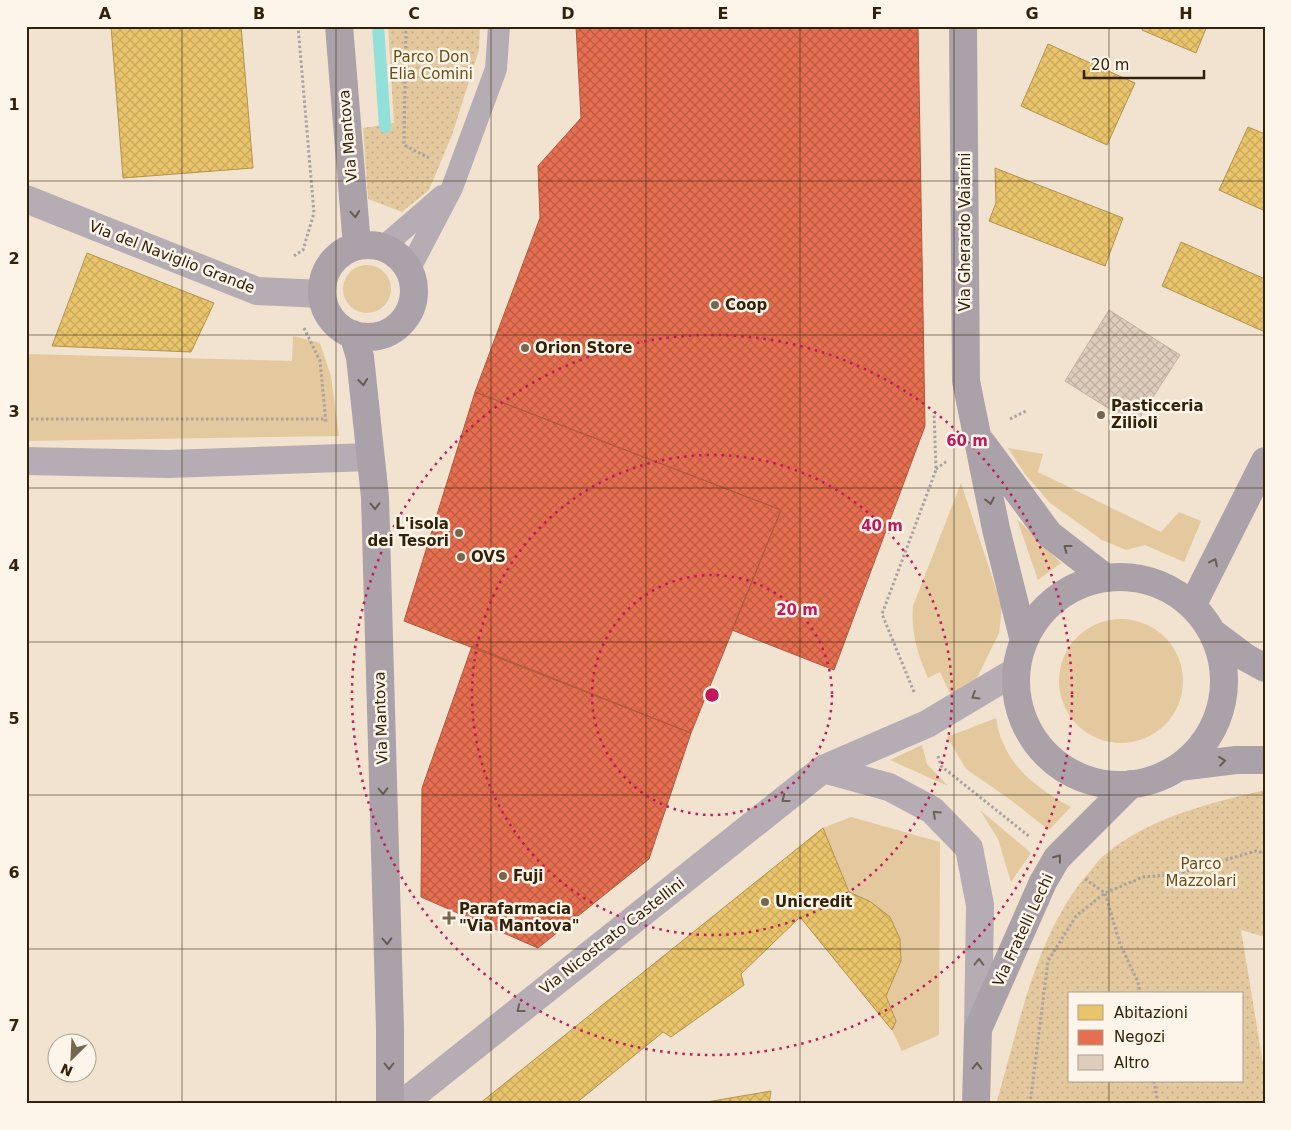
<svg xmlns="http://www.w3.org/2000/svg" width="1291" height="1130" viewBox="0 0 1291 1130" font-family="'DejaVu Sans',sans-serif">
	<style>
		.green { fill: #e4c89e }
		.park { fill: url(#park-dots); fill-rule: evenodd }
		.homes { fill: url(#homes-cross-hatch); stroke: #b2934d }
		.shops { fill: url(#shops-cross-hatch); stroke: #b1583c }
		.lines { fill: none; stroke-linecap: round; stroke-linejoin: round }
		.stream { stroke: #92e0da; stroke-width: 12 }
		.building { fill: url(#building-cross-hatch); stroke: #c2b1a1 }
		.path { stroke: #aaa2a0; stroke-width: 3; stroke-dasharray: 2.5 2.5; stroke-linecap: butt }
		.service { stroke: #b5adb3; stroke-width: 22 }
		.minor { stroke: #b5adb3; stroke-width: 28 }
		.tertiary { stroke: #b5adb3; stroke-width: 28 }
		.secondary { stroke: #aaa1a9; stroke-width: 28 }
		.oneway { stroke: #685b52 }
		.oneway2 { stroke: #6d6156 }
		.grid { fill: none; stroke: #32220a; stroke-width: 1; stroke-opacity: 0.55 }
		.ring { fill: none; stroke: #c2185b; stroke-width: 2.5; stroke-dasharray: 2.5 5 }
		.poi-dot { fill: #75664f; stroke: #fef5ea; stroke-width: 2 }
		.labels { text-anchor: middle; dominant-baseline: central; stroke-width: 5; stroke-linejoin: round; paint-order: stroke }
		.park-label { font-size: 15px; fill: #6c4b15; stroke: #fef5ea }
		.street-label { font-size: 15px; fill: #32220a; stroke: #fef5ea }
		.poi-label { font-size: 15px; font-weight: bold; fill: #32220a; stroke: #fef5ea; text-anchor: start }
		.centre { fill: #c2185b; stroke: #fef5ea; stroke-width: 2.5 }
		.ring-label { font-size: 15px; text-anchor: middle; font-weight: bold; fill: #c2185b; stroke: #fef5ea; stroke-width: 5; stroke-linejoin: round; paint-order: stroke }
		.neatline { fill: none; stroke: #32220a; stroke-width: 2 }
		.grid-label { font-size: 16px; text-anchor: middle; font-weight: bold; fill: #32220a }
	</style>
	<defs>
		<pattern id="park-dots" width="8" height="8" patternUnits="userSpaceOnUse" patternTransform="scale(1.25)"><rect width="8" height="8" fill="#e4c89e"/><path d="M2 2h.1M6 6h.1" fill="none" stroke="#c4ac87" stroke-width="1.8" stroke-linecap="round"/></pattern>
		<pattern id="homes-cross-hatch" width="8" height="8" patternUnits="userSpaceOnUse" patternTransform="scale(1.25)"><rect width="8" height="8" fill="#e9c46a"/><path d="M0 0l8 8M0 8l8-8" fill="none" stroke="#c8a85b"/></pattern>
		<pattern id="shops-cross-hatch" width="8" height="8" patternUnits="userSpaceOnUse" patternTransform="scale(1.25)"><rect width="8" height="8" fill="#e76f51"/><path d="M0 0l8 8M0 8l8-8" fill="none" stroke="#bc5b41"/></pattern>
		<pattern id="building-cross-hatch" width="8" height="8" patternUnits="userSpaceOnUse" patternTransform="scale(1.25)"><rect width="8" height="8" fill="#deccbc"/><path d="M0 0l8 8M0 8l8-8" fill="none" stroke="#bfafa0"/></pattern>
	</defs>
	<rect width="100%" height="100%" fill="#f1e3d0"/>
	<path class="green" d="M343 289a24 24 0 1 1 48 0a24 24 0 1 1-48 0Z
		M293,336L320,343L331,376L339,436L26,441V354L292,361Z
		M1008,448L1043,454L1038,472L1161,532L1179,512L1201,521L1184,562L1145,545L1126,550L1102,540L1050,503L1025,474Z
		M961,483L1002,607L999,633L976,680L951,696L940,672L928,678C917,653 911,633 913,606Z
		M1017,519L1061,563L1038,580Z
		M1059 681a62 62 0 1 1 124 0a62 62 0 1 1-124 0Z
		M996,718C1003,763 1033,786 1071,807L1049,830L1008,798L966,769L947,737Z
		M922,745L927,764L948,786L890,760Z
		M980,810L1031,853L1011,882L998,839Z
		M851,817L940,842L939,1035L902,1051L892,1030L896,1021L886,996L901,962L900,939L890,917L871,902L849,892L823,828Z"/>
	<path class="park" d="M388,26H480L479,50L452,135L429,190L402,212L368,199L363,128L394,123Z
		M1265,790V937L1241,930L1265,1076V1104H996C1020,1024 1035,933 1091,870C1096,864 1101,857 1107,853C1151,817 1210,803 1265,790ZM1070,994H1242V1081H1070Z"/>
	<path class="homes" d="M111,26H241L253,168L123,178Z
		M1144,26H1207L1196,53L1142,30Z
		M1048,44L1135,83L1107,145L1021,106Z
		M1248,127L1265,134V211L1219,190Z
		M995,168L1123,218L1105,266L989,221L996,203Z
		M1181,242L1265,279V332L1162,286Z
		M87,253L214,303L191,352L52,346Z
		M823,828L849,892L871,902L890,917L900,939L901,961L886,996L896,1021L892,1030L800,917L741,974L744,985L671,1037L663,1032L575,1104H479Z
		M771,1091L769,1104H695Z"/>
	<path class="shops" d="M576,26H918L925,426L834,670L732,630L781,510L475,392L540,218L538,166L581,118Z
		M475,392L781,510L691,733L404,621Z
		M472,646L691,733L649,859L538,948L421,897L422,788Z"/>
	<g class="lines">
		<path class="stream" d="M378,26L385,127"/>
	</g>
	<path class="building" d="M1109,310L1180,355L1135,425L1065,381Z"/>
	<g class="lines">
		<path class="path" d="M406,26L404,145L429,158
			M294,256L303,250L314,213L298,26
			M304,328L320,361L326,423
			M26,419H325
			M1010,419L1026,411
			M936,469L947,461
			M914,692L882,614L936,470L934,412
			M938,756L941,766L1030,837
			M1085,879L1105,893L1120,944L1138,982L1140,994
			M1154,1081L1158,1104
			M1030,1104L1048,961L1076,916L1105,893L1143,877L1177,874L1256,851L1265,853"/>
		<path class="service" d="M383,247L442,196
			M409,270L452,188L496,69L499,26"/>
		<path class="minor" d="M26,199L257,291L322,294
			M26,461L168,464L370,457"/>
		<path class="tertiary" d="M823,769L889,787L932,810L969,848L980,905L978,1029
			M402,1104L823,769L927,724L1016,671"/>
		<path class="secondary" d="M339,26L357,246
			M963,26L966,381L996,529L1024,641
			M322 291a46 46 0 1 1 92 0a46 46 0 1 1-92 0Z
			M353,334L360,357L375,497L390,1029V1104
			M982,443L1049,534L1106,578
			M1016 681a104 104 0 1 1 208 0a104 104 0 1 1-208 0Z
			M1192,606L1265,461
			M1213,633L1245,657L1265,668
			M1179,767L1236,760H1265
			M976,1104L978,1029L1043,882L1057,858L1131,784"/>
	</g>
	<defs><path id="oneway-chevron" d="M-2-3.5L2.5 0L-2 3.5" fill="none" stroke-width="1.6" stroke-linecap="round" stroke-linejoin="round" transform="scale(1.25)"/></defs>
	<g class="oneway">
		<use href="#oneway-chevron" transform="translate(355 214) rotate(85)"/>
		<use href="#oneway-chevron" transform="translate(363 382) rotate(84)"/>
		<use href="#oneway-chevron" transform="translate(990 501) rotate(78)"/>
		<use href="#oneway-chevron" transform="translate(375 506) rotate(88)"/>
		<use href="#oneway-chevron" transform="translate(1067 548) rotate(-143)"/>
		<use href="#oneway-chevron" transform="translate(1214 562) rotate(-64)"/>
		<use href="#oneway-chevron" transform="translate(1222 761) rotate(-7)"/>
		<use href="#oneway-chevron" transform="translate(383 791) rotate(88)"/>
		<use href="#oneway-chevron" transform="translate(1058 858) rotate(-52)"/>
		<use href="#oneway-chevron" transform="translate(387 941) rotate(88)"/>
		<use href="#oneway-chevron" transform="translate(389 1066) rotate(90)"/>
		<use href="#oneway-chevron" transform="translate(977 1066) rotate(-89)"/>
	</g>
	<g class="oneway2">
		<use href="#oneway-chevron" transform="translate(975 696) rotate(149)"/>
		<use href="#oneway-chevron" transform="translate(785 799) rotate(142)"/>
		<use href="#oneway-chevron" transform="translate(936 814) rotate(-137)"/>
		<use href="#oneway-chevron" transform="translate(979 962) rotate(-89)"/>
		<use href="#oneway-chevron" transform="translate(520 1009) rotate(142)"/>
	</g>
	<path class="grid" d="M182,26V1104M336,26V1104M491,26V1104M646,26V1104M800,26V1104M954,26V1104M1109,26V994M26,181H1265M26,335H1265M26,488H1265M26,642H1265M26,795H1265M26,949H1265M1109,1081V1104"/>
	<g class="ring">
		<circle cx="712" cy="695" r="120"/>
		<circle cx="712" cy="695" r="240"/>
		<circle cx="712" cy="695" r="360"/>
	</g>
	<g class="poi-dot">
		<circle cx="715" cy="305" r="5"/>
		<circle cx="525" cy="348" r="5"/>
		<circle cx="1101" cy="415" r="5"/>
		<circle cx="459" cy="533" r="5"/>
		<circle cx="461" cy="557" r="5"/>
		<circle cx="503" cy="876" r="5"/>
		<circle cx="765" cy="902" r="5"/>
		<path d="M446.5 910.5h5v5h5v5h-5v5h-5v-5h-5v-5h5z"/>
	</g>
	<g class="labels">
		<g class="park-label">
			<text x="431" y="57">Parco Don<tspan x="431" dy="17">Elia Comini</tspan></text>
			<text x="1201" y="864">Parco<tspan x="1201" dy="17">Mazzolari</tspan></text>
		</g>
		<g class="street-label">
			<text transform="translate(348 136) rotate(-95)">Via Mantova</text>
			<text transform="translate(965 232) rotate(-90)">Via Gherardo Vaiarini</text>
			<text transform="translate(172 257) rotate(21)">Via del Naviglio Grande</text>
			<text transform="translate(381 718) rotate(-92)">Via Mantova</text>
			<text transform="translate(1023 930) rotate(-65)">Via Fratelli Lechi</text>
			<text transform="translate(612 936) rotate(-38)">Via Nicostrato Castellini</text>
		</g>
		<g class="poi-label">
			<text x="725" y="305">Coop</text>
			<text x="535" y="348">Orion Store</text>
			<text x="1111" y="406">Pasticceria<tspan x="1111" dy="17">Zilioli</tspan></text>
			<text x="449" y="524" text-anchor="end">L'isola<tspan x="449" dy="17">dei Tesori</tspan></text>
			<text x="471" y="557">OVS</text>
			<text x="513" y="876">Fuji</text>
			<text x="775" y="902">Unicredit</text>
			<text x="459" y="909">Parafarmacia<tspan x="459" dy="17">"Via Mantova"</tspan></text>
		</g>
	</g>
	<circle cx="712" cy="695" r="8" class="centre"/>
	<g class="ring-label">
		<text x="967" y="446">60 m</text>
		<text x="882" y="531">40 m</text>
		<text x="797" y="615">20 m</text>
	</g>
	<rect width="1291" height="1130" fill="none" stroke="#fef5ea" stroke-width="55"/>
	<rect x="1068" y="992" width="175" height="90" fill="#fef5ea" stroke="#aca190"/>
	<rect x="1078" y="1005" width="25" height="15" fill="#e9c46a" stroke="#aca190"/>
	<text x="1114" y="1018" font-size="15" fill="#32220a">Abitazioni</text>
	<rect x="1078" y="1030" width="25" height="15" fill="#e76f51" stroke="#aca190"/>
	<text x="1114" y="1042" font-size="15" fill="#32220a">Negozi</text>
	<rect x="1078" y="1055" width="25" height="15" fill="#deccbc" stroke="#aca190"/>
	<text x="1114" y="1068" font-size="15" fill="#32220a">Altro</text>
	<g transform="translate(72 1058) rotate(204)"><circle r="24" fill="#fef5ea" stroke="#aca190"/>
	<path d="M0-4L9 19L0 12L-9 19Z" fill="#75664f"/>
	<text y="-8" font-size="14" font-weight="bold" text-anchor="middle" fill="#32220a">N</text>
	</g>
	<path d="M1084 70v8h120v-8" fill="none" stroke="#32220a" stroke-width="2.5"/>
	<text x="1091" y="70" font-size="15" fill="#32220a" stroke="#fef5ea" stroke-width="4" paint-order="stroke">20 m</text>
	<rect x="28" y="28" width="1236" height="1074" class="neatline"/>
	<g class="grid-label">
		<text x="105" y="19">A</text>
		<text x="259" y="19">B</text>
		<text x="414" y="19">C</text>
		<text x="568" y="19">D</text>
		<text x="723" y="19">E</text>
		<text x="877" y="19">F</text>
		<text x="1032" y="19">G</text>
		<text x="1186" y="19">H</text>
		<text x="14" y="110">1</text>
		<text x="14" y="264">2</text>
		<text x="14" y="417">3</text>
		<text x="14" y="571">4</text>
		<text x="14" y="724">5</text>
		<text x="14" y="878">6</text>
		<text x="14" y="1031">7</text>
	</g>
</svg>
